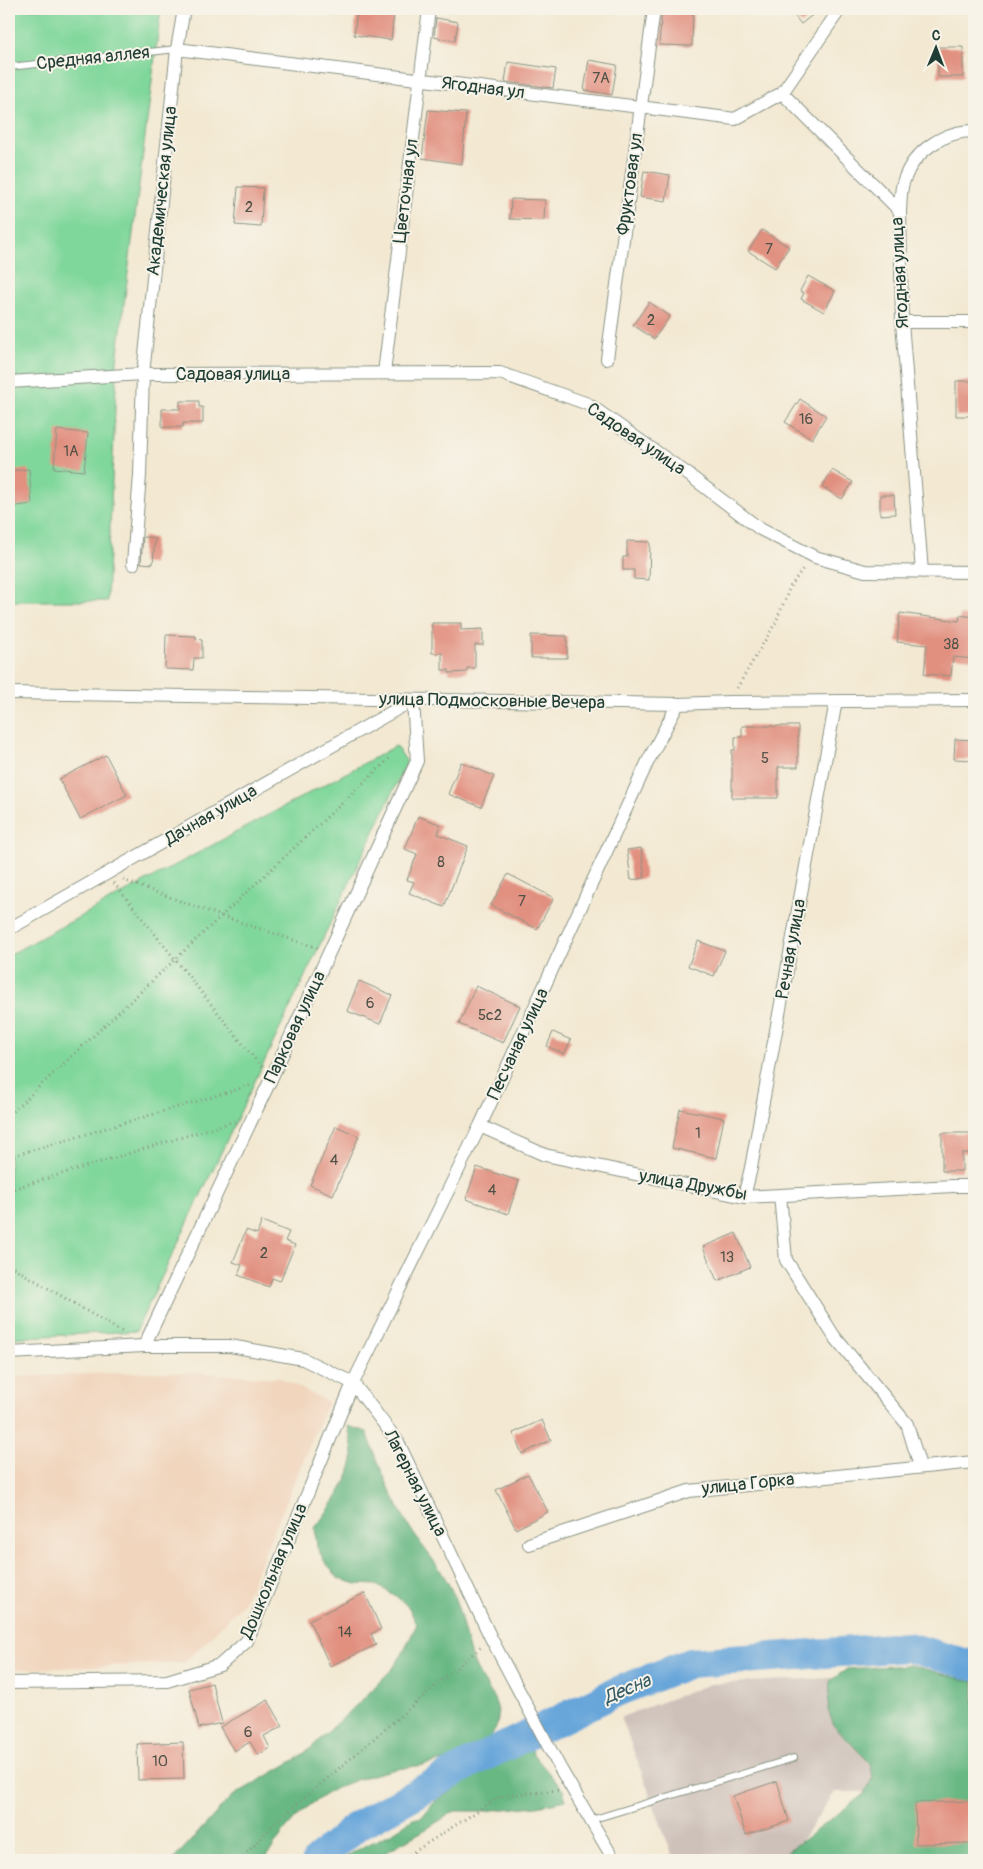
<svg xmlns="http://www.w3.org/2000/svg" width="983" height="1869" viewBox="0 0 983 1869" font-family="Pangolin,sans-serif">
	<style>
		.built { fill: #f1d5bd }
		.industrial { fill: #cec1ba }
		.green { fill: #80d79b; stroke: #508a68 }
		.forest { fill: #68b883; stroke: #447a5c }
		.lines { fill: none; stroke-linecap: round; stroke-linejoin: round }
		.river { stroke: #67a6da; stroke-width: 30 }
		.building { fill: #e18f7f }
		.service-casing { stroke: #899384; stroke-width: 8 }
		.minor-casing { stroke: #899384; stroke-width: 14 }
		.path { stroke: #899384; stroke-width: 3; stroke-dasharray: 1 4; stroke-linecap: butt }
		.service { stroke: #fff; stroke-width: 6 }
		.minor { stroke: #fff; stroke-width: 12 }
		.labels { text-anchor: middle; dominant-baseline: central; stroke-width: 4; stroke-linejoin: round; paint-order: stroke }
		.number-label { font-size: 15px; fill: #505247 }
		.street-label { font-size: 18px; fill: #1f3d34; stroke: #f7f3e8 }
		.water-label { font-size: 19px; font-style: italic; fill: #355c66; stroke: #f7f3e8 }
	</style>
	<rect width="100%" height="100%" fill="#f7f3e8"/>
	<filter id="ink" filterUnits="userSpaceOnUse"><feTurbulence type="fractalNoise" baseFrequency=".02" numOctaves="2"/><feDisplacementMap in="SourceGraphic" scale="10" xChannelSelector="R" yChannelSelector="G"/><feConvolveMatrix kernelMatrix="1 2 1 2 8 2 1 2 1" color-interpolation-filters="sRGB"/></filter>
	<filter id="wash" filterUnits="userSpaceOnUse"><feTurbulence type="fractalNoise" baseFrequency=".0096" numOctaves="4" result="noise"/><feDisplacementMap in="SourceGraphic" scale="20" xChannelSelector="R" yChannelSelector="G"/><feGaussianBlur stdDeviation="1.12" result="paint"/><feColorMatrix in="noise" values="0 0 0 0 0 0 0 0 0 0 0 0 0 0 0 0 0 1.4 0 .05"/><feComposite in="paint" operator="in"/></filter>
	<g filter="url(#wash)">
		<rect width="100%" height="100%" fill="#f3e9d3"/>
		<path class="built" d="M142,1372L201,1373L281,1378L328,1402L244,1602L185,1663L9,1670V1377Z"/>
		<path class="industrial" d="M906,1674L974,1791L835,1792L788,1860H674L621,1717L710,1684Z"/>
		<path class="green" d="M9,9H161L117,361L107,601H9Z
			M396,746L407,762L136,1331L9,1338V955Z"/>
		<path class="forest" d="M348,1426L367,1432C379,1466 393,1501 412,1531C423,1548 437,1563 447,1581C462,1607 463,1639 475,1666C484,1686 503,1702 497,1724C487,1761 423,1764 392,1770C374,1774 352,1780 335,1789C303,1806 283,1829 265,1860H173L231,1797L296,1759L311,1748L366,1696L393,1668L403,1653L417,1624L408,1606L393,1594L376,1585L357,1584L339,1579L326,1564L317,1547L315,1528C329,1509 346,1488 352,1464C355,1453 350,1437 348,1426Z
			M909,1665L974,1682V1860H777L864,1794L873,1777L870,1763L834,1726L828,1710L830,1681L847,1669Z
			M532,1747L533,1754L563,1790L566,1800L537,1806L483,1811H455L423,1831L389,1850L377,1860H342L354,1851L390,1834L413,1819L422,1817L434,1802L458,1787L464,1780L479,1769L515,1757Z"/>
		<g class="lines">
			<path class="river" d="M317,1860L357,1826L475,1761L616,1692L690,1663L907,1647L974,1666"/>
		</g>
		<g id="blocks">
			<path class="building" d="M662,9H693L692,46L659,45Z
				M789,9H820L801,24Z
				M357,10L394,14L391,40L354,35Z
				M436,18L458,22L455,41L434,37Z
				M938,47H963V77H938Z
				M589,60L617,65L612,95L584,90Z
				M508,62L556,69L553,88L505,82Z
				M428,110L466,113L462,164L422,158Z
				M644,171L670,175L666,201L640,197Z
				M238,187L263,188L261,227L235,225Z
				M511,199L545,200L544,220L510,219Z
				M762,230L789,247L775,268L748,251Z
				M808,276L835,291L824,312L801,299L804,293L800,291Z
				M649,302L670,316L654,339L633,325Z
				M956,381H974V416H956Z
				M800,399L826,416L812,439L785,422Z
				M180,401H199V407H203V423H183V427H162V409H180Z
				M57,430L88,433L84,471L54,468Z
				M29,469L32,504L9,507V471Z
				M832,470L853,482L842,499L822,487Z
				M880,495H894L895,514L880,515Z
				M143,537L155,538L153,564L141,563Z
				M627,541L650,542L649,580L634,579V570H623V557H627Z
				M900,613L959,621L960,615L974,617V659L953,657L951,676L924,674L927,645L897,642Z
				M432,623H461V630L483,629V645H475V668H467V672L449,673V670H442V653H432Z
				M166,635L196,636V639L202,640V658H194L193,670L165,669Z
				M531,635L567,636V658H531Z
				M742,726H798V767H778V798H732V750H735V737H742Z
				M955,739L974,740L973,760L954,759Z
				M106,755L127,795L80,819L59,779Z
				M461,762L494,776L481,807L448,794Z
				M418,816L441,825L438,834L468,846L444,907L409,893L414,882L407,880L417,854L405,849Z
				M641,848L645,878L631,880L627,850Z
				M508,874L554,898L537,929L491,905Z
				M698,941L725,951L714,976L688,966Z
				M359,981L392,995L380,1024L347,1011Z
				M476,986L520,1006L503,1043L459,1024Z
				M553,1032L571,1040L564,1054L547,1046Z
				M680,1109L724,1118L716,1158L672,1148Z
				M336,1126L359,1136L333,1195L310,1185Z
				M942,1133H974V1153H962V1171H942Z
				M477,1167L519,1181L508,1214L466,1199Z
				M262,1221L289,1232L285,1241L295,1245L280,1281L272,1278L269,1287L238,1275L242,1265L233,1262L246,1230L257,1234Z
				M736,1233L750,1267L717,1281L703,1247Z
				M542,1420L551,1440L522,1454L513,1433Z
				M528,1474L548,1512L516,1529L496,1490Z
				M365,1593L381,1629L371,1634L376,1645L330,1666L309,1620Z
				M212,1683L222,1723L199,1728L189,1689Z
				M268,1700L283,1726L264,1736L270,1748L258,1755L250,1742L234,1751L220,1727Z
				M183,1742L184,1779L138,1780L137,1744Z
				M777,1781L789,1821L746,1835L733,1796Z
				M974,1801V1843L916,1844L915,1803Z"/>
		</g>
	</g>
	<g filter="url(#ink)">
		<use href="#blocks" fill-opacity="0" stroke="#899384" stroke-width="1"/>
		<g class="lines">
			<defs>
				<path id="service" d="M9,67L177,49
					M591,1820L794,1758"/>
				<path id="minor" d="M840,9L782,93L900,211L902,322L922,572
					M177,49L735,119L782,93
					M900,211C901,201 900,189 904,180C914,151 944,131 974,131
					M902,322H974
					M607,359L654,9
					M384,373L429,9
					M9,382L143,374L500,373L588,404L689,475L760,529L815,557L865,571L974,572
					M133,564L140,475L143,374L177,49L184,9
					M9,693L678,704L729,702L974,700
					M9,929L413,700L417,761L271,1079L144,1346
					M480,1126L545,1155L744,1197L953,1186H974
					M780,1195L786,1260L834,1336L907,1424L920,1466
					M744,1197L751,1168L836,701
					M9,1353L144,1346H230L303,1359L353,1383L398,1442L491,1638L560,1768L614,1860
					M529,1544L689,1491L974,1462
					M9,1683L167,1681L220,1665L247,1641L353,1383L480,1126L648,761L678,704"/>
			</defs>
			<use href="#service" class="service-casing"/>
			<use href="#minor" class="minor-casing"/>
			<path class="path" d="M737,688L776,622L790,587L804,567
				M123,880L221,916L318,948
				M114,883L262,1068
				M9,1115L390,758
				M9,1157L252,1085
				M9,1190L235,1121
				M9,1265L122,1332
				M240,1860L274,1824L481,1647
				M401,1860L501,1796L559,1790"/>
			<use href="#service" class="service"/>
			<use href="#minor" class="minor"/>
		</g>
	</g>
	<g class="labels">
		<g class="number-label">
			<text x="601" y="78">7А</text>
			<text x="249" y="207">2</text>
			<text x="769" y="249">7</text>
			<text x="651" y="320">2</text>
			<text x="806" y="419">16</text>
			<text x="71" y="451">1А</text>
			<text x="951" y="644">38</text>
			<text x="765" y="758">5</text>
			<text x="441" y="862">8</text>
			<text x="522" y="901">7</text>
			<text x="370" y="1003">6</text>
			<text x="490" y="1015">5с2</text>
			<text x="698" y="1133">1</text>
			<text x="334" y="1160">4</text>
			<text x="492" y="1190">4</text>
			<text x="264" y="1253">2</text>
			<text x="727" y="1257">13</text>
			<text x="345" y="1632">14</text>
			<text x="248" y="1732">6</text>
			<text x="160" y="1761">10</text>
		</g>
		<g class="street-label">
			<text transform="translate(93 58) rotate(-6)">Средняя аллея</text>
			<text transform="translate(483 88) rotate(7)">Ягодная ул</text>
			<text transform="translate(630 184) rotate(-82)">Фруктовая ул</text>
			<text transform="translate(162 191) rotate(-84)">Академическая улица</text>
			<text transform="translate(406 191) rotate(-83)">Цветочная ул</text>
			<text transform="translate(900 273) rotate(-93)">Ягодная улица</text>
			<text x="233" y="374">Садовая улица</text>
			<text transform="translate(636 439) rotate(34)">Садовая улица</text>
			<text transform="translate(492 701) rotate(1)">улица Подмосковные Вечера</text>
			<text transform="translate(211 815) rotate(-30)">Дачная улица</text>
			<text transform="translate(791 949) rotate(-80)">Речная улица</text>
			<text transform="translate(295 1027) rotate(-65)">Парковая улица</text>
			<text transform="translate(518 1044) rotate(-65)">Песчаная улица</text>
			<text transform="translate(693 1185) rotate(10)">улица Дружбы</text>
			<text transform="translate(415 1483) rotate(63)">Лагерная улица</text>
			<text transform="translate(748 1484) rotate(-6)">улица Горка</text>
			<text transform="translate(274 1571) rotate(-67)">Дошкольная улица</text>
		</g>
		<g class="water-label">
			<text transform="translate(627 1689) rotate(-23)">Десна</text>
		</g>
	</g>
	<rect width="983" height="1869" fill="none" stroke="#f7f3e8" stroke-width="30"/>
	<g transform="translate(936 48) rotate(1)" stroke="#f7f3e8" stroke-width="4" paint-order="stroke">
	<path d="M0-4L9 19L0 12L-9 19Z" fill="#1f3d34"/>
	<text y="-8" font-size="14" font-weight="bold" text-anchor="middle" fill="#1f3d34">С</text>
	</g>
</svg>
